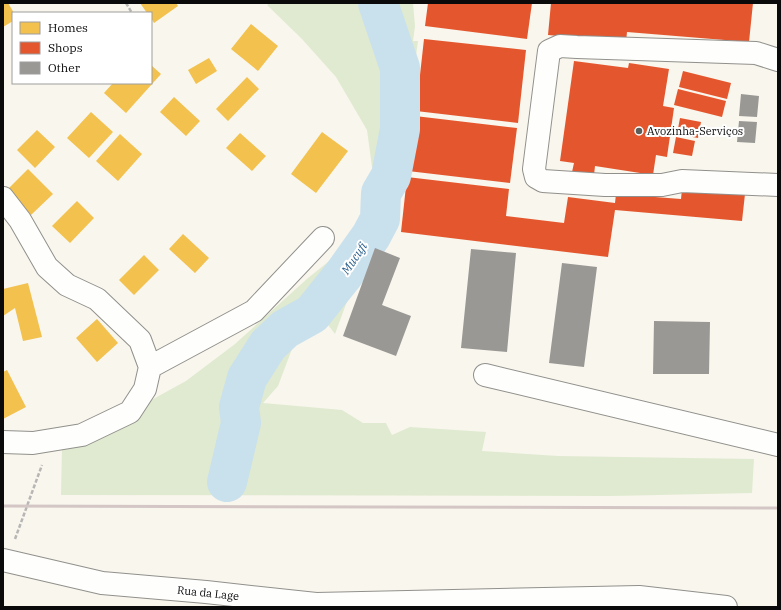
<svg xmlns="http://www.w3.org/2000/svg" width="781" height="610" viewBox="0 0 781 610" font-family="'IBM Plex Serif',serif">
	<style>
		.green { fill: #e0ead0 }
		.homes { fill: #f2c14e }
		.shops { fill: #e4572e }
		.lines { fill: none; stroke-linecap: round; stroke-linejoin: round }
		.river { stroke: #c9e0ed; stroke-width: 40 }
		.building { fill: #9a9894 }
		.minor-casing { stroke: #91908c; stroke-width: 24 }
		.path { stroke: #b7b6b5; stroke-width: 2.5; stroke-dasharray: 4 2; stroke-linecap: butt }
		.minor { stroke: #fefefc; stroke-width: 22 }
		.rail { stroke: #d3c6c5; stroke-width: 3 }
		.poi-dot { fill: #5d5d59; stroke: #fff; stroke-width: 1.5 }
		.labels { text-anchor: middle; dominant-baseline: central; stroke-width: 4; stroke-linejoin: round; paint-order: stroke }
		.poi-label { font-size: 11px; fill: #0a0a0a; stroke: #fff; text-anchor: start }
		.street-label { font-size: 11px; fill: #0a0a0a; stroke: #fff }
		.water-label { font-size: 12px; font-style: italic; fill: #255b89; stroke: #fff }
	</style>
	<rect width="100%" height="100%" fill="#f8f6ed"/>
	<path class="green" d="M270,3H413L415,26L413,41H418L400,173L390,233L371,236L335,334L319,313L298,333L278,386L263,403L342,410L363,423H386L392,435L410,427L486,432L482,451L558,456L754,459L752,493L611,496L61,495L62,449L186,381L235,344L308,278L343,250L362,224L375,189L367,130L336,77L302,39L267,5Z"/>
	<path class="homes" d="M3,3H8L14,13L13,21L3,27Z
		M140,3H176L178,6L154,23L151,18V13H147Z
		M251,24L278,46L258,71L231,49Z
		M209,58L217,71L196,84L188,70Z
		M151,65L161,74L126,113L104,93L113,83H151Z
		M247,77L259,89L228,121L216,109Z
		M174,97L200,121L186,136L160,112Z
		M91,112L113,132L89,158L67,138Z
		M37,130L55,147L35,168L17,150Z
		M322,132L348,151L316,193L291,174Z
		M240,133L266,156L252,171L226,148Z
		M120,134L142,154L118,181L96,161Z
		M28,169L53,194L31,215L7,190Z
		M77,201L94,218L70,243L52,226Z
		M183,234L209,258L195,273L169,249Z
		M144,255L159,270L134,295L119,280Z
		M28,283L42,337L23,341L15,308L3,316V289Z
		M97,319L118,343L97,362L76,338Z
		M7,370L26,407L3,419V372Z"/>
	<path class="shops" d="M428,3H532L527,39L425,26Z
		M551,3H753L749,42L627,32L626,42L548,35Z
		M424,39L526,50L518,123L416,111Z
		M574,61L628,68L629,63L669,69L663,106L674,108L667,157L656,155L653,175L595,166L594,175L572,172L574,163L560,161Z
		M683,71L731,83L727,99L679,87Z
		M678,89L726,101L722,117L674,105Z
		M415,116L517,128L510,183L408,171Z
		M680,118L701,122L698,138L677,134Z
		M676,137L695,141L692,156L673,153Z
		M407,177L509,189L506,216L564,223L568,197L615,203L616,194L681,199L682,189L745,194L742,221L615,210L608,257L401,232Z"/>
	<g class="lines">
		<path class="river" d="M227,482L241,423L239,407L247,378L268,345L285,329L312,314L344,274L371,236L380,219L381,193L391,176L400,129V68L378,3"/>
	</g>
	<path class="building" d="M741,94L759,96L757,117L739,116Z
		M739,121L757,122L755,143L737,142Z
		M375,248L400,258L382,305L411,316L396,356L343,336Z
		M471,249L516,253L507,352L461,348Z
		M562,263L597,267L584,367L549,363Z
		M654,321L710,322L709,374H653Z"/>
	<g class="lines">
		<defs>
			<path id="minor" d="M778,60L756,53L577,47L560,46L549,51L534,169L536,177L543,181L605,185H662L682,181L778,185
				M3,198L20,220L47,267L67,285L97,299L140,340L150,367
				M485,375L778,445
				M3,442L33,443L82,435L130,412L145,389L150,367L254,311L323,238
				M3,560L102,583L206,592L316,604L639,597L726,607"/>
		</defs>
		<use href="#minor" class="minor-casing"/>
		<path class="path" d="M126,3L132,13
			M15,539L42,465"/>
		<use href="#minor" class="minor"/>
		<path class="rail" d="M3,506L778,508"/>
	</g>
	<circle class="poi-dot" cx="639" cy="131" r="4"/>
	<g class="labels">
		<g class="poi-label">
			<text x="647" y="131">Avozinha-Serviços</text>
		</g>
		<g class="street-label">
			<text transform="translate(208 593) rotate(6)">Rua da Lage</text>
		</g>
		<g class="water-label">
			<text transform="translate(354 258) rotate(-56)">Mucufi</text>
		</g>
	</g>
	<rect width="781" height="610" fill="none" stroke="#0a0a0a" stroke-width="8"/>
	<rect x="12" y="12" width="140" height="72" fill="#ffffff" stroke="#9d9d9d"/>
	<rect x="20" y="22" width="20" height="12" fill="#f2c14e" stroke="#9d9d9d"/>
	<text x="48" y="32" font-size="12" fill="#0a0a0a">Homes</text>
	<rect x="20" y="42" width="20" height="12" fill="#e4572e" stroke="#9d9d9d"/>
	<text x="48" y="52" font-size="12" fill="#0a0a0a">Shops</text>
	<rect x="20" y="62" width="20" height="12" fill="#9a9894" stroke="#9d9d9d"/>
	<text x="48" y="72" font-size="12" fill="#0a0a0a">Other</text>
</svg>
